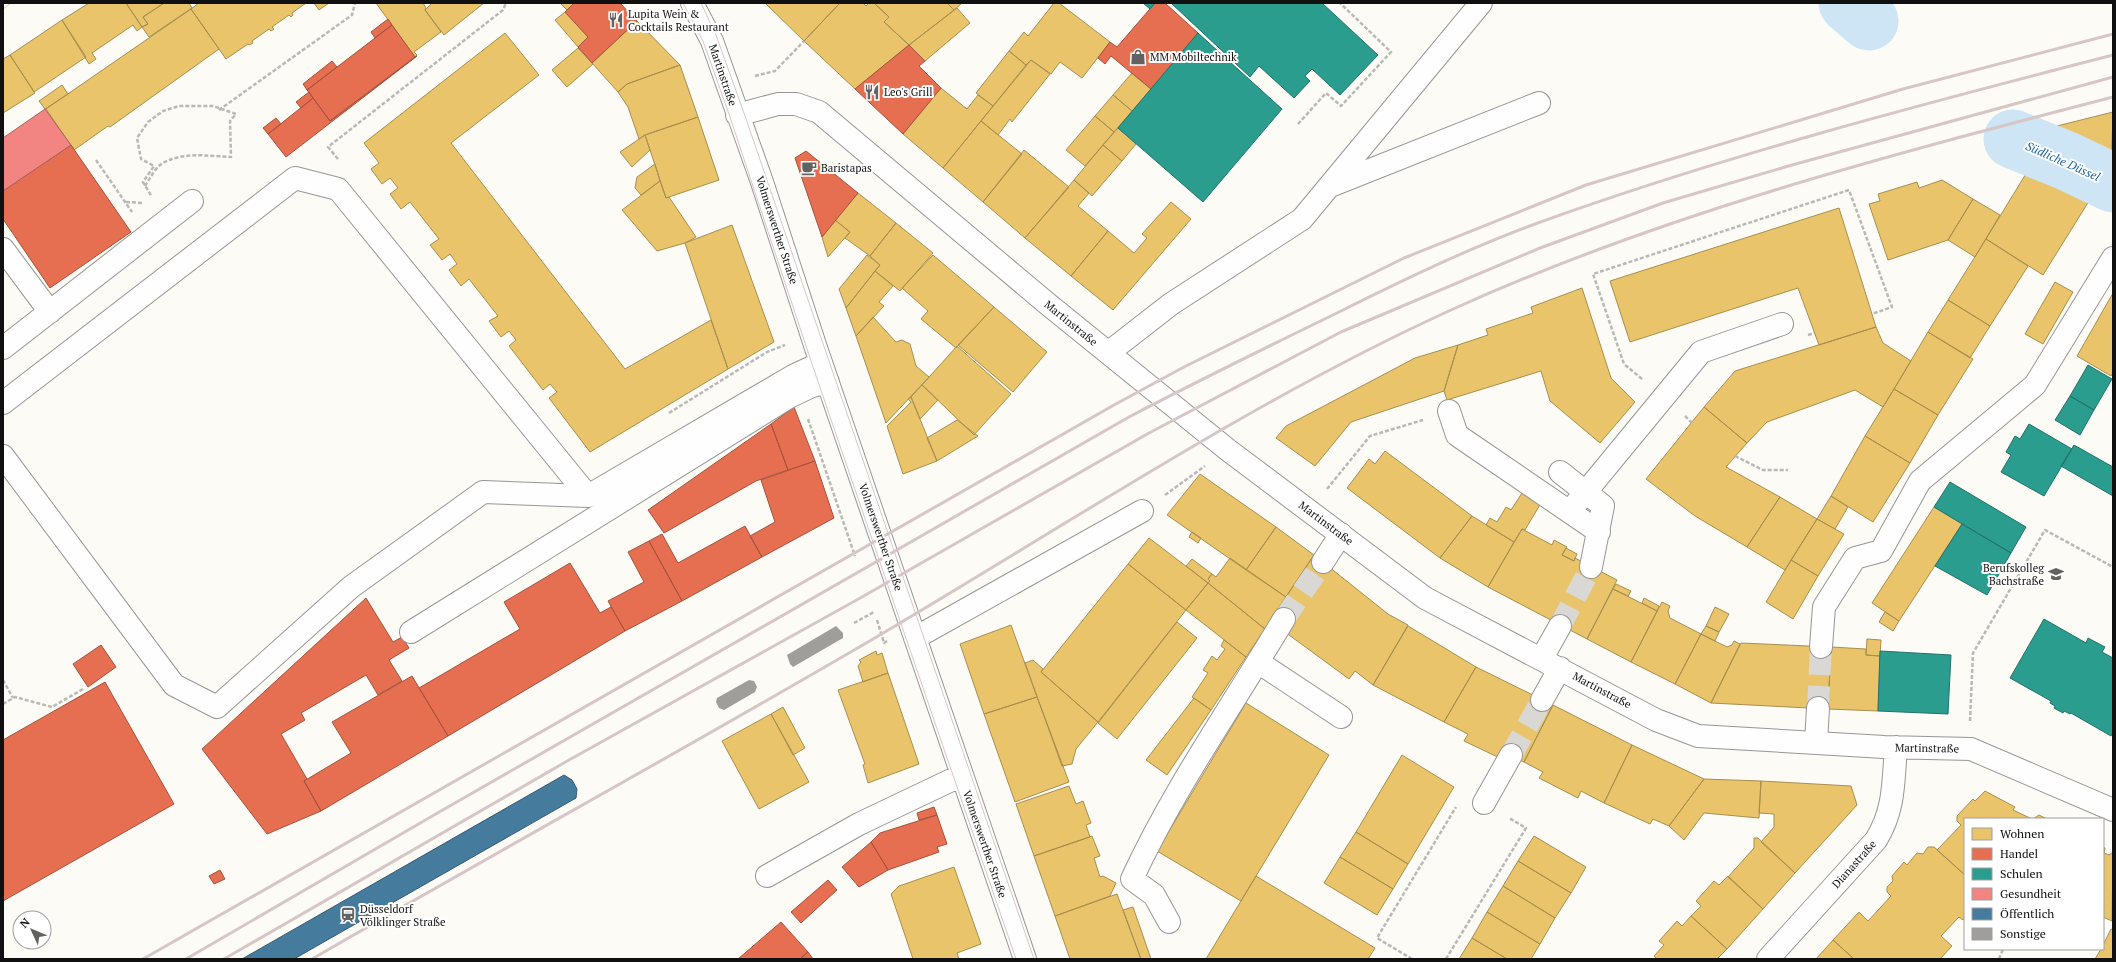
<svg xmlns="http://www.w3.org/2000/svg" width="2116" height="962" viewBox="0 0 2116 962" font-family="'PT Serif',serif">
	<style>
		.homes { fill: #e9c46a; stroke: #a88e4f }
		.shops { fill: #e76f51; stroke: #a6523e }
		.schools { fill: #2a9d8f; stroke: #227369 }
		.health { fill: #f28482; stroke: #ae6160 }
		.public { fill: #457b9d; stroke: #355b73 }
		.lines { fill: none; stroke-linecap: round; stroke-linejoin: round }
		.river { stroke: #cde5f5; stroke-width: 59 }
		.building { fill: #a09e9b }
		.minor-tunnel { stroke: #d9d8d4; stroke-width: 22; stroke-dasharray: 22 11; stroke-linecap: butt }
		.minor-casing { stroke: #969694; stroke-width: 24 }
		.path { stroke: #b9b9b8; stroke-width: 2.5; stroke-dasharray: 4 2; stroke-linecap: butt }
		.minor { stroke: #fffefe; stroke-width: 22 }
		.tram { stroke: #d8c6c6; stroke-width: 1 }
		.rail { stroke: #d8c6c6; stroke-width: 3 }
		.labels { text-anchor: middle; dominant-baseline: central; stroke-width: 4; stroke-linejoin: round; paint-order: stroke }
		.poi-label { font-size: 11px; fill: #101010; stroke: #fff; text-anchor: start }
		.street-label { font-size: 11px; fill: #101010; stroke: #fff }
		.water-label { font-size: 12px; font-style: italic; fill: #1b60a0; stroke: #fff }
	</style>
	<rect width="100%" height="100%" fill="#fcfbf6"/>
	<path class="homes" d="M89,3H126L142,27L137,31L133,25L92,53L96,59L89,64L62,20Z
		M126,3H164L143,17L148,24L142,27Z
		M164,3H189L192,8L149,37L142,27L148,24L143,17Z
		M199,3H306L292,13L293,15L291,17L289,15L272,27L274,29L271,31L269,29L252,41L253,43L249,45L248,44L226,59L191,9Z
		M314,3H329L319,10Z
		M376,3H423L426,8L425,10L441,32L414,52L417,55L415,57Z
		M432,3H484L444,35L425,10Z
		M560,3H574L567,10Z
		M765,3H840L804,41Z
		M840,3H863L866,6L869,3H874L889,17L884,22L909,45L855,89L804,41Z
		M874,3H947L954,10L909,45L884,22L889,17Z
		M947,3H962L954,10Z
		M1054,3H1059L1110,42L1082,78L1060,62L1051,74L1031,60L1026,65L1009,51L1024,32L1028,36Z
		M957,8L970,23L925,61L909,45Z
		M191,9L219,49L110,127L108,126L74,150L46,109Z
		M565,12L588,37L578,47L555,20Z
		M62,20L86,57L34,92L10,55Z
		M637,21L680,65L627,84L618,92L592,63Z
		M505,33L539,75L451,143L625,369L711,320L728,369L590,452L549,398L557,392L550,384L543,390L509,346L516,340L509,331L501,337L489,321L498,316L469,279L461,286L449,270L457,264L450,254L442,260L430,245L439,239L410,202L401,209L390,194L398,188L390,178L382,184L371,169L379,163L364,143Z
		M578,48L593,64L567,87L552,70Z
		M1009,51L1026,65L993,106L976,93Z
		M10,55L35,93L3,113V59Z
		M1031,60L1050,74L1012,122L1010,119L998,135L981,121Z
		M680,65L698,117L645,135L639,139L628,107L618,92L627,84Z
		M1132,73L1151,89L1132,111L1113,95Z
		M62,85L68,94L45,109L39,101Z
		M941,88L967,109L978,95L993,106L943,168L903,134Z
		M1113,95L1132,111L1114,132L1095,116Z
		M2113,112L2111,172L2033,132Z
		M1095,116L1114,132L1085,166L1066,150Z
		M698,117L719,180L666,198L645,135Z
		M981,121L1022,154L983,202L943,168Z
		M1118,128L1136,144L1122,161L1103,145Z
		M645,135L650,150L632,167L620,152Z
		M1103,145L1122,161L1092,196L1074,180Z
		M1024,150L1069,187L1025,238L983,202Z
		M2035,159L2099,185L2043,275L1986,239Z
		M655,164L660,181L641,195L635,188L637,177Z
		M1074,180L1089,193L1078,206L1108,231L1071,276L1025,238Z
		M1942,180L1973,199L1948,240L1888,260L1869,204L1880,201L1878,194L1917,182L1919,188Z
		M660,181L666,198L669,197L696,237L685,243L657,251L622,210Z
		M858,193L896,223L870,256L845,238L850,232L835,220Z
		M1973,199L2000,215L1975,257L1948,240Z
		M1171,202L1191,219L1113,310L1071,276L1108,231L1134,253L1147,238L1142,234Z
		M1839,208L1876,327L1819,345L1798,288L1630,342L1610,281Z
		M835,220L850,232L828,257L822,237Z
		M896,223L933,253L900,291L875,271L880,265L870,256Z
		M732,225L774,342L728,369L685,243Z
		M1986,239L2028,266L1990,326L1948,300Z
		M867,255L880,265L846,308L839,289Z
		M933,255L994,307L956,348L921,319L928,311L902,288Z
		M875,271L893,286L879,302L884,306L856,336L846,308Z
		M2055,282L2073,292L2043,344L2025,334Z
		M1582,288L1611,378L1635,402L1600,443L1550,401L1541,371L1447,400L1444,391L1458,345L1488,335L1486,329L1533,313L1531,307Z
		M2113,293V373L2111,376L2077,356Z
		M1948,300L1990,326L1970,358L1928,332Z
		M994,307L1047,352L1013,392L958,345Z
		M873,317L896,342L902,340L910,344L916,366L929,377L886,423L856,336Z
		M1876,327L1883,343L1911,361L1883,407L1855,390L1767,422L1747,443L1704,407L1735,371Z
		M1928,332L1973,359L1938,415L1894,389Z
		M1458,345L1444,391L1351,422L1315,466L1276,438L1286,426L1415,358Z
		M957,346L1011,394L974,435L922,385Z
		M922,385L938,400L920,419L911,397Z
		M1894,389L1938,415L1910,463L1865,436Z
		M911,397L937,461L903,474L887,426L911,402L908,399Z
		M1704,407L1747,443L1726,467L1780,497L1747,547L1695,516L1646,479Z
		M957,420L978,436L937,461L927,438Z
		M1865,436L1910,463L1873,522L1831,496Z
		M1385,451L1472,516L1440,558L1347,488L1369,459L1375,464Z
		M1200,474L1276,527L1246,570L1167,515Z
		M1522,493L1541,503L1525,530L1522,529L1514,542L1486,525L1490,518L1497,522L1506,507L1511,510Z
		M1831,496L1848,507L1835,529L1817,519Z
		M1780,497L1817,519L1785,570L1747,547Z
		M1934,507L1962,524L1899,621L1872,603Z
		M1472,516L1514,542L1488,587L1440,558Z
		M1817,519L1844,534L1818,576L1791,560Z
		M1276,527L1314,555L1286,597L1246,570Z
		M1522,529L1552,545L1554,540L1567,547L1562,555L1574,561L1575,558L1617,580L1587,639L1488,587Z
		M1192,532L1201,538L1198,543L1189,537Z
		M1149,538L1208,583L1186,610L1128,564Z
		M1566,548L1577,554L1574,561L1562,555Z
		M1314,555L1388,614L1408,625L1373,685L1355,671L1349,679L1285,632L1275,613Z
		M1230,558L1286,597L1265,629L1208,583L1210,581L1208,579L1212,574L1216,577Z
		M1192,559L1212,574L1208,579L1210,581L1208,583L1186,566Z
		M1791,560L1818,576L1793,619L1766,602Z
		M1128,564L1186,610L1098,722L1041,672Z
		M1208,583L1265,629L1246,657L1186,610Z
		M1616,584L1631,591L1628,596L1613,589Z
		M1613,589L1657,611L1631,662L1587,639Z
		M1644,598L1659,606L1657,611L1642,603Z
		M1662,602L1670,606L1668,611L1670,618L1701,634L1675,684L1631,662Z
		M1715,607L1729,614L1719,632L1706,626Z
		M1885,612L1899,621L1893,631L1879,622Z
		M1177,622L1197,638L1117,739L1098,723Z
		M1011,625L1037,697L984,714L960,644Z
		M1408,626L1476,667L1444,722L1373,685Z
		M1706,626L1719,632L1715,641L1701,634Z
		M1701,634L1727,647L1732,645L1734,641L1740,644L1711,703L1675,684Z
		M1867,639L1881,640L1880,656L1866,655Z
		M1224,640L1246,657L1211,710L1192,697L1208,673L1203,670L1212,656L1217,660L1225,649L1221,646Z
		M1741,643L1831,647L1828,709L1711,703Z
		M1831,647L1866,649V655L1880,656L1878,711L1828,709Z
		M876,651L877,655L882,653L888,673L863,682L858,666L861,662L859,660Z
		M1033,660L1043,669L1041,672L1098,722L1076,749L1072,764L1062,766L1025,663Z
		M1476,667L1553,705L1524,762L1509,755L1506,761L1464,741L1468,734L1444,722Z
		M888,673L919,764L868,783L863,765L865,764L838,690Z
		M1037,697L1069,782L1015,802L984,714Z
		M1194,698L1211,710L1167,775L1146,760Z
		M1246,703L1329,755L1241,901L1157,851Z
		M1553,705L1632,745L1604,803L1581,791L1578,798L1539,778L1543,772L1524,762Z
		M783,707L805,748L793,755L771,714Z
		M771,714L809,782L759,809L722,741Z
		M1632,745L1704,779L1669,826L1653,819L1650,824L1604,803Z
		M1402,755L1454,787L1408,864L1356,832Z
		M1704,779L1761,781L1759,818L1704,813L1684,840L1669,826Z
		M1761,781L1851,786L1857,805L1795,873L1761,842L1774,827V814L1759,813Z
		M1069,786L1076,804L1083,801L1091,823L1086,825L1090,837L1034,856L1016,804Z
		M1985,791L2015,807L2013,810L2032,819H1965V875L1937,850L1961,825L1957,821V816L1973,799L1975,801Z
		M2039,815L2047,819H2033Z
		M1356,832L1408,864L1393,889L1340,857Z
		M1092,836L1100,856L1094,858L1100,877L1103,876L1116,883L1110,896L1055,916L1034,856Z
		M1534,836L1586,867L1571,893L1518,861Z
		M1754,838H1758L1795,873L1763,909L1728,877L1754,848Z
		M1928,847H1934L1965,875V917L1963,920L1959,917L1941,936L1952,946L1940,959H1854L1833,940L1859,912L1868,921L1891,896L1887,892V887L1893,881L1892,876L1904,862L1907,865L1917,853L1923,854Z
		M2103,847L2105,848L2104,853L2109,855L2113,852L2112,921L2103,917Z
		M1340,857L1393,889L1377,915L1324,883Z
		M1518,861L1571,893L1555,918L1503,886Z
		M954,867L981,944L957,953L959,959H913L891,894L899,886Z
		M1256,876L1375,948L1368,959H1206Z
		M1728,876L1763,909L1727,949L1691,916L1701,906L1696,901L1714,881L1719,885Z
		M1503,886L1555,918L1540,944L1487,912Z
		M1117,894L1141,959H1070L1055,916Z
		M1133,907L1151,959H1141L1123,910Z
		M1487,912L1540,944L1531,959H1507L1472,938Z
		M1691,916L1727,949L1717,959H1657L1654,956L1664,945L1659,941L1677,921L1682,926Z
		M2111,929L2113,930V959H2095L2101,949H2103V945Z
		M1472,938L1507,959H1459Z
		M1833,940L1854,959H1816Z"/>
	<path class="shops" d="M574,3H620L637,21L592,63L578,47L588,37L565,12Z
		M1155,3H1165L1198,33L1151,89L1111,56L1105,64L1098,58L1110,42L1117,47Z
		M388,19L392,25L375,38L371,32Z
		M392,25L415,57L330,121L307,90Z
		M909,45L925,61L919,66L941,88L903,134L855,89Z
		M417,56L286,157L268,134L313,98L330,121Z
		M332,61L337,67L307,90L303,84Z
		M309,92L313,98L301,108L296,102Z
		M276,118L281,124L268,134L263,128Z
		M71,145L131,232L50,288L3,219V191Z
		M806,151L858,193L822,237L795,158Z
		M794,407L815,461L788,470L771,424Z
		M771,424L788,470L756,481L664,533L648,510Z
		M815,461L834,518L762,557L750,536L775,522L761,480Z
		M745,526L762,557L682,601L649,541L662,534L678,563Z
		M649,541L682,601L625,631L608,601L644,582L628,552Z
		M570,563L600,613L611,607L625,631L448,736L419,688L520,629L504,602Z
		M366,598L393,642L402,637L409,648L389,660L402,681L378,695L366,675L301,713L305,720L281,734L307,779L304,781L321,811L267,834L202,749Z
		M101,645L116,667L88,687L73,664Z
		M412,676L448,736L321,811L304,781L351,753L332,722Z
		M105,682L174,804L3,901V740Z
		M934,807L937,815L919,820L917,813Z
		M937,815L947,844L937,847L939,852L888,870L871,842L880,833Z
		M871,842L888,870L859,887L842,867Z
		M220,870L225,879L214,884L209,876Z
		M828,880L837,890L801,923L791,912Z
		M781,922L808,952L800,959H738Z
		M808,952L813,959H800Z"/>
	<path class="schools" d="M1143,3H1155L1150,9Z
		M1171,3H1322L1378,55L1340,95L1312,69L1305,76L1310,81L1294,98L1259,66L1250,77Z
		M1198,33L1282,109L1203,202L1118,128Z
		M2088,365L2112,379L2094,410L2070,396Z
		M2070,396L2094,410L2080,435L2055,420Z
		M2029,424L2072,449L2044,496L2001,472L2011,455L2006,452L2015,436L2020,439Z
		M2074,445L2113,467V496L2061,466Z
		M1950,482L2026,527L2011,553L1934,507Z
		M1962,524L2011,553L1987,595L1935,566Z
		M2044,619L2086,643L2088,638L2105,647L2102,652L2113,658V732L2111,736L2071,713L2070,714L2064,711L2063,713L2054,708L2055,706L2050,703L2051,701L2010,678Z
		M1880,651L1951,655L1948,714L1878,711Z"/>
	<path class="health" d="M45,109L71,145L3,191V138Z"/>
	<path class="public" d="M564,775L572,780L577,789L576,798L294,959H242Z"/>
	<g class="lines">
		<path class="river" d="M1848,3L1869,21
			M2013,139L2067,161L2113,183"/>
	</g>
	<path class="building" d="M836,626L843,633V638L793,667L790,664L787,655Z
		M749,680L754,681L757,687L755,692L724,710L719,708L716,702L717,698Z"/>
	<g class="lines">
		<path class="minor-tunnel" d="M1284,619L1323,562
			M1560,626L1591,567
			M1818,708L1821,647
			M1511,755L1542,700"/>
		<defs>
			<path id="minor" d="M692,3L712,41L762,182L815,345L1025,959
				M737,115L778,104H796L819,112L1049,305L1228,450L1425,598L1656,720L1698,736L1884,747L1971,749L2113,810
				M1330,186L1539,103
				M3,249L50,312
				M3,348L192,201
				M1108,353L1171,304L1302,219L1481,3
				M3,403L295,178L338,189L588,496
				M1449,411L1457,435L1599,532
				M3,456L174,685L217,707L351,587L483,492L588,496L793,376L821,363
				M1560,472L1603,506L1591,567
				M1570,511L1701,352L1782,324
				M1323,562L1341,534
				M411,632L789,397L812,386L828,382
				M915,638L1142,511
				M1821,647L1824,607L1855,558L1881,551L1920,481L2035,385L2113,258
				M1542,658L1560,626
				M1258,662L1341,717
				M1542,700L1560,668
				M1816,743L1818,708
				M1484,803L1511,755
				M767,876L859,824L962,775
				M1169,922L1154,895L1132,879C1174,788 1232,706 1284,619
				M1768,959L1876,840C1895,809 1893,782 1896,747"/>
		</defs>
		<use href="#minor" class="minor-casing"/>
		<path class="path" d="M755,76L775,71L804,41
			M219,110L352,15L355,3
			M1298,124L1326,93L1341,106L1391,52L1340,3
			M338,159L328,147L503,10L506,3
			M96,160L132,212
			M145,186C149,180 154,170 160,165C180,151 208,156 231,157L230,121L236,114L213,106H179L163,111L148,122L137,138L141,159L154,166L143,182L152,197
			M126,202L143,203
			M1808,335L1814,333
			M1642,379L1624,364L1593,274L1849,190L1892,307L1872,314
			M669,413L767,352L785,345
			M1685,416L1692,423
			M808,419L855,556
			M1735,456L1763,470H1788
			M1327,489L1370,436L1423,420
			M1165,495L1205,466
			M877,620L884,643L887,641
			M854,623L874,612
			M3,680L13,698
			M3,704L15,697L52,707L83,689
			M1970,721L1973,653L2045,530L2113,567
			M1412,959L1377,938L1456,807
			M1446,959L1526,828L1509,818
			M1999,959L2003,949"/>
		<use href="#minor" class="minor"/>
		<path class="tram" d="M683,3L703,41L730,117L813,367L1016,959
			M701,3L716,35L744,113L1034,959
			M3,9L11,3"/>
		<path class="rail" d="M143,959L1114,405L1184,367L1404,258L1586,185L1903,89L2113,34
			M186,959L441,811L1129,417C1198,381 1267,347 1337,313C1401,281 1467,249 1535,224C1723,156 1919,105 2113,55
			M224,959L569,760L862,597L1149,433L1341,332L1540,248L1663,203L1792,165L2113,77
			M312,959C498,851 687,748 873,639C1064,527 1249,402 1451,310C1662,214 1890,155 2113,97"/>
	</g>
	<defs>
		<symbol id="restaurant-bare" viewBox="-9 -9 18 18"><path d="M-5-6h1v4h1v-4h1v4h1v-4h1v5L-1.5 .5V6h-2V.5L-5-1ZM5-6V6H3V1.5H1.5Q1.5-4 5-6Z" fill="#636260" stroke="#fff" stroke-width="2.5" paint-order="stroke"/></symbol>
		<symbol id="shop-bare" viewBox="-9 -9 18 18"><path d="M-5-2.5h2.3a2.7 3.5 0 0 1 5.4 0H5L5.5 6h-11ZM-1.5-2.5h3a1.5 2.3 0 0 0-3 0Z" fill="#636260" stroke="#fff" stroke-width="2.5" paint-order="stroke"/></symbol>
		<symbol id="cafe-bare" viewBox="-9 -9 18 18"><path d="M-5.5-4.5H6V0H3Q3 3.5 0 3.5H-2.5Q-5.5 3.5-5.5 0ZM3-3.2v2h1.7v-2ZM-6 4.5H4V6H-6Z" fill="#636260" stroke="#fff" stroke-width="2.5" paint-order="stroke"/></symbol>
		<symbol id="school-bare" viewBox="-9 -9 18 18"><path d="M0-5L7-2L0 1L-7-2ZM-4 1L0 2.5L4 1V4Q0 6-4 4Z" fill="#636260" stroke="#fff" stroke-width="2.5" paint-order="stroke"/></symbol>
		<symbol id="station-bare" viewBox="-9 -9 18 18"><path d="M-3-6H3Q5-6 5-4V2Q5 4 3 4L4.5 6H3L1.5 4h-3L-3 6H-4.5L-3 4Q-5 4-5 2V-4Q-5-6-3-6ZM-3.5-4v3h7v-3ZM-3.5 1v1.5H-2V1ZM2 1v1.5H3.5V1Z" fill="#636260" stroke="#fff" stroke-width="2.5" paint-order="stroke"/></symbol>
	</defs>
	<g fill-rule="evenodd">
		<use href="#restaurant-bare" x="605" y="9" width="22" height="22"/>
		<use href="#shop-bare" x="1127" y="46" width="22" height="22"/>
		<use href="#restaurant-bare" x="861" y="81" width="22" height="22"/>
		<use href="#cafe-bare" x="798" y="157" width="22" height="22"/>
		<use href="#school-bare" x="2045" y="563" width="22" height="22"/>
		<use href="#station-bare" x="337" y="904" width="22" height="22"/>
	</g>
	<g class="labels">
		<g class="poi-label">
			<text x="628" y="14">Lupita Wein &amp;<tspan x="628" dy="13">Cocktails Restaurant</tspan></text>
			<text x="1150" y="57">MM Mobiltechnik</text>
			<text x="884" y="92">Leo's Grill</text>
			<text x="821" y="168">Baristapas</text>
			<text x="2044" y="568" text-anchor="end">Berufskolleg<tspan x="2044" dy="13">Bachstraße</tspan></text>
			<text x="360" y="909">Düsseldorf<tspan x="360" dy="13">Völklinger Straße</tspan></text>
		</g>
		<g class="street-label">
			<text transform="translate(723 75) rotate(71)">Martinstraße</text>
			<text transform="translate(777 230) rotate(72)">Volmerswerther Straße</text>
			<text transform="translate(1071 323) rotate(39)">Martinstraße</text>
			<text transform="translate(1326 523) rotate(37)">Martinstraße</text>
			<text transform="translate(881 537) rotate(71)">Volmerswerther Straße</text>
			<text transform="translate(1602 690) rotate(28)">Martinstraße</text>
			<text transform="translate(1927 748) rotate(1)">Martinstraße</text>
			<text transform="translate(985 844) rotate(71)">Volmerswerther Straße</text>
			<text transform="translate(1854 864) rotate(-48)">Dianastraße</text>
		</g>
		<g class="water-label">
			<text transform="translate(2063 161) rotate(24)">Südliche Düssel</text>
		</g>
	</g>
	<rect width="2116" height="962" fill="none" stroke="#101010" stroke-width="8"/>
	<rect x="1964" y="818" width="140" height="132" fill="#ffffff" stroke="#9f9f9f"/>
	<rect x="1972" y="828" width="20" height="12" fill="#e9c46a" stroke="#9f9f9f"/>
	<text x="2000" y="838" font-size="12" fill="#101010">Wohnen</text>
	<rect x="1972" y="848" width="20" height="12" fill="#e76f51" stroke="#9f9f9f"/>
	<text x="2000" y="858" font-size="12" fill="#101010">Handel</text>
	<rect x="1972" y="868" width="20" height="12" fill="#2a9d8f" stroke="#9f9f9f"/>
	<text x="2000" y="878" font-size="12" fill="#101010">Schulen</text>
	<rect x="1972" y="888" width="20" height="12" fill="#f28482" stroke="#9f9f9f"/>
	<text x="2000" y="898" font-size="12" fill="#101010">Gesundheit</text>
	<rect x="1972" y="908" width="20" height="12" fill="#457b9d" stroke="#9f9f9f"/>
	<text x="2000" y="918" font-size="12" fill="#101010">Öffentlich</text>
	<rect x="1972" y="928" width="20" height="12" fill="#a09e9b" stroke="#9f9f9f"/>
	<text x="2000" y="938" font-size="12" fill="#101010">Sonstige</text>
	<g transform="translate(32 930) rotate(314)"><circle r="19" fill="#ffffff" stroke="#9f9f9f"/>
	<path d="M0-3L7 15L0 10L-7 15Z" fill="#636260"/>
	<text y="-6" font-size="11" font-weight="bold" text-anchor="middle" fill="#101010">N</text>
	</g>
</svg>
